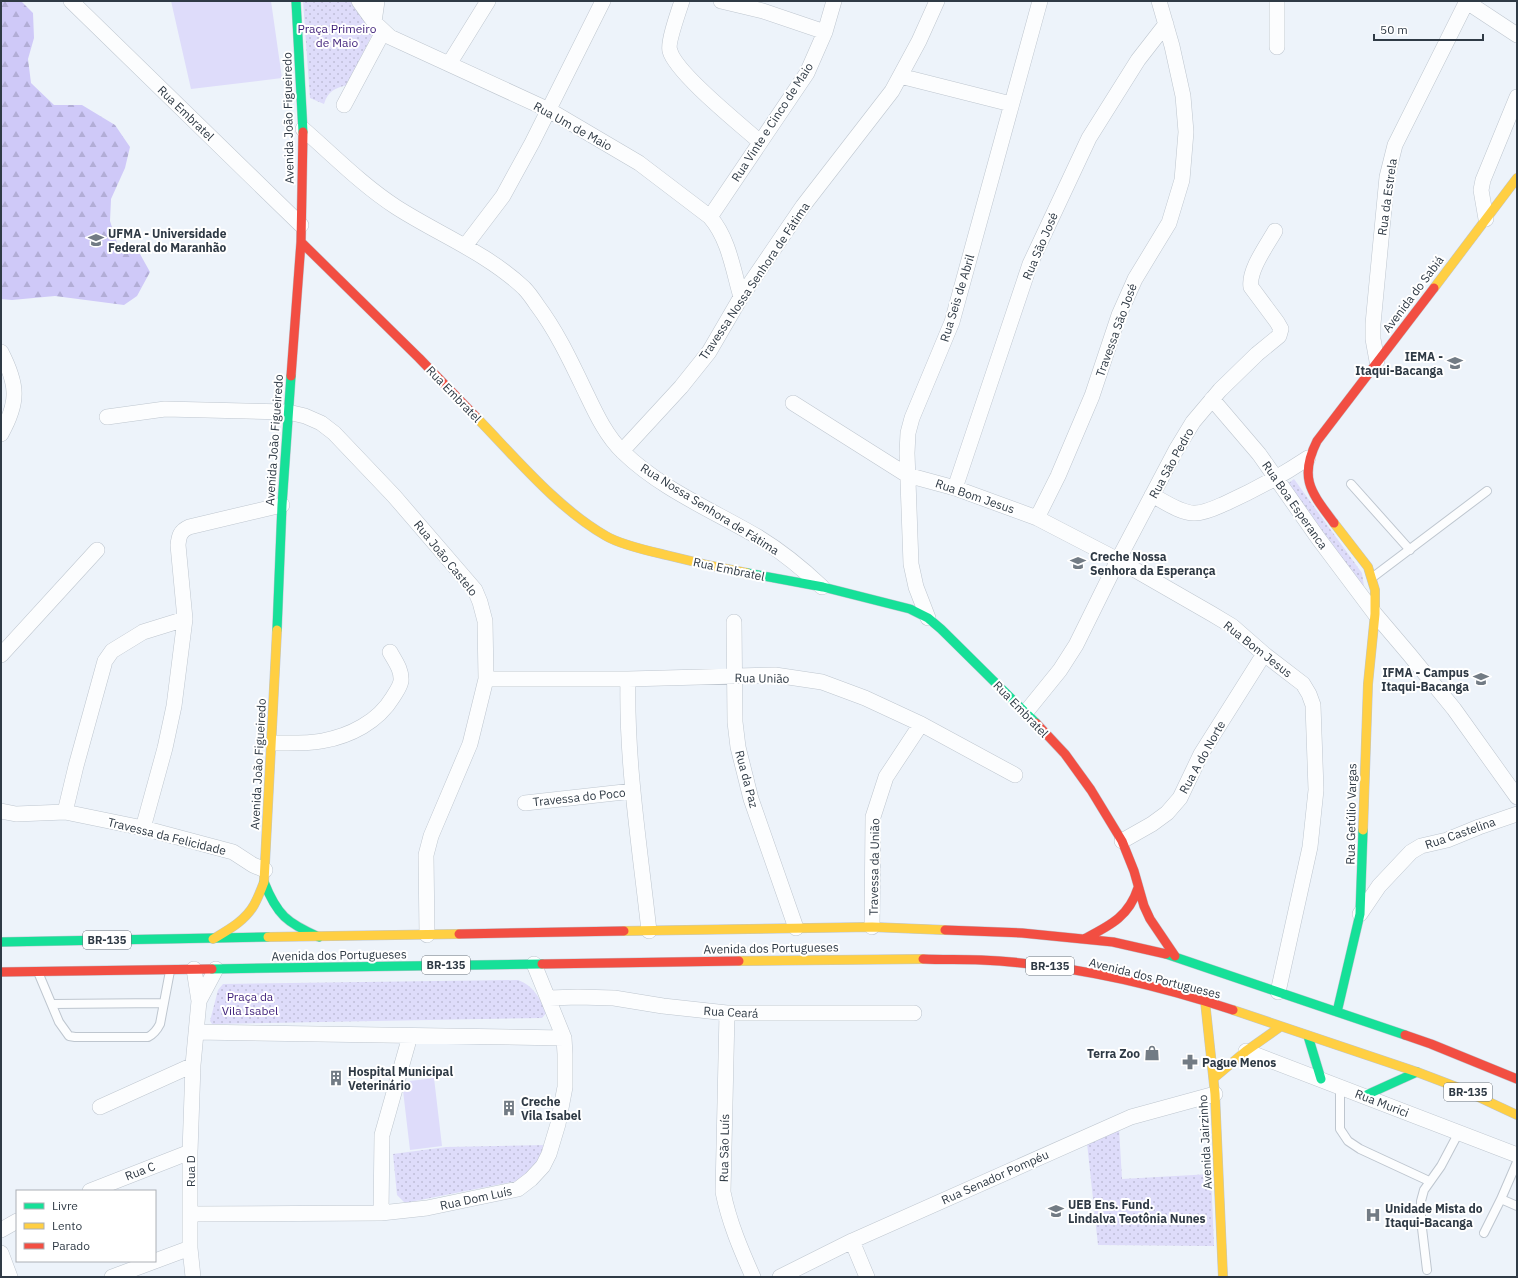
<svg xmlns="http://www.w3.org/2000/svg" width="1518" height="1278" viewBox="0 0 1518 1278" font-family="'IBM Plex Sans',sans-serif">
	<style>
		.grass { fill: url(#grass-dots) }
		.forest { fill: url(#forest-firs) }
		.garden { fill: #dedcfa }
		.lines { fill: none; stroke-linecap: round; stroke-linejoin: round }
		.lane-casing { stroke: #bec6cf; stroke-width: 10 }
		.street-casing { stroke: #bec6cf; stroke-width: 16 }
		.fast-casing { stroke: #bec6cf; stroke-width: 10 }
		.slow-casing { stroke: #bec6cf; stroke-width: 10 }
		.jam-casing { stroke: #bec6cf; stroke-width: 10 }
		.lane { stroke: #fcfdfe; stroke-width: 8 }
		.street { stroke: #fcfdfe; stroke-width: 15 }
		.fast { stroke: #16e098; stroke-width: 9 }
		.slow { stroke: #ffcf43; stroke-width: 9 }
		.jam { stroke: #f24e42; stroke-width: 9 }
		.labels { text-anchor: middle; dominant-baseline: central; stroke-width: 4; stroke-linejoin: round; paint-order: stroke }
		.shield { fill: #fff; stroke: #6d757d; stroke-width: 1 }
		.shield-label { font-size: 11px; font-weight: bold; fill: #2f3a45 }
		.park-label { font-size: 12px; fill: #3e1f79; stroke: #fff }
		.street-label { font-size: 12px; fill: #2f3a45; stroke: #fff }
		.poi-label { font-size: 12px; font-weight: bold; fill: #2f3a45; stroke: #fff; text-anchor: start }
	</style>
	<defs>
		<pattern id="grass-dots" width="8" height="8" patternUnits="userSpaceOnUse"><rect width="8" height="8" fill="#dedcfa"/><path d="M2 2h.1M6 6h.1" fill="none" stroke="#bfbed8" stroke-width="1.8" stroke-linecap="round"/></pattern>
		<pattern id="forest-firs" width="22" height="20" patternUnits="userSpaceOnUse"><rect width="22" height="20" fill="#cfc9f8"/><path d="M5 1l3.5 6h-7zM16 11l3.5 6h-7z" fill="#b2add6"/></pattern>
	</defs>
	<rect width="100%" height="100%" fill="#edf3fa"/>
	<path class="grass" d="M303,1H351L374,31L347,85C335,88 328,91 324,104L310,98Z
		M1294,479L1362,573L1364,586L1344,564L1286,485Z
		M518,980C534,986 539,998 547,1012L542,1018L212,1024L210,1021L218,990L223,984Z
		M1119,1128L1122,1179L1211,1174L1214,1246L1098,1245L1087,1143Z
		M547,1145L544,1158L522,1180L405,1203L397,1195L393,1154L446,1147Z"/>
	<path class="forest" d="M1,1H21L33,13L34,38L28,59L31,83L54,105H82L115,125L130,147L125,168L111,199L110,221L117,243L140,254L150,272L137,296L124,305L55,296L12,300L1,299Z"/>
	<path class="garden" d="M171,1H271L282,78L191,89Z
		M434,1078L442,1146L410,1150L402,1082Z"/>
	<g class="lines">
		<defs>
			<path id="lane" d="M1351,484L1410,550
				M1373,577L1487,491
				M38,972L59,1022L69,1036L75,1037H148C154,1034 157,1030 160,1024L170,971
				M52,1004L164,1003
				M1340,1086V1129L1348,1141L1360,1149L1429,1181
				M1517,1162L1501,1199L1517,1206
				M1484,1233L1501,1199
				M1427,1270L1421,1220V1201L1424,1190L1441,1166L1459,1132"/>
			<path id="street" d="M71,1L301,225
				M359,1L374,22L390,37L549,110L639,163L710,217C729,239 733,270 741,297
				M682,1C679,10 667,44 670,51C676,73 741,125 760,142
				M721,1L763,11L825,32
				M1467,2L1517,35
				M374,22L377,1
				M1277,47V1
				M449,64L488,1
				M900,76L1011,104
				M344,105L383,32
				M303,129C333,155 362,185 396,207C438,234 487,253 524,288C529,293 533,299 537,305C558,333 572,364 587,395C596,414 607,437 623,452C661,489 712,510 758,537C781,551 802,568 822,587
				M710,217L807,73L825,32L834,1
				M1486,219L1481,190L1483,180L1517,97
				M465,246L503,196L532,143L603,1
				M1,352C18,385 19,402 1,434
				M1377,361L1373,339V324L1387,177L1395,145L1467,1
				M1212,399L1259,454L1318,538L1375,614L1409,654L1454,709L1517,797
				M793,403L907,475L955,488L1037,518L1118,560L1212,614L1232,626L1264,654L1303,684L1309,694L1313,705L1316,790L1310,847L1278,992
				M107,417L165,409L288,412L305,416L321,423L334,433L394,496L475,590L480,602L485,621L486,679L470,744L431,836L426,855L427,935
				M622,451L681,387L709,352L741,297L803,206L892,91L919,41L937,1
				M955,488L1030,264L1089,138L1138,60L1166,24
				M1152,495C1163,501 1182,514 1195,513C1205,513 1215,508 1224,504C1253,491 1281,476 1308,458
				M1037,518L1058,476L1092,396L1119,315L1135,279L1169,223L1182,180L1186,132L1183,96L1172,46L1159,1
				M928,618L916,587L911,564L907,453L908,433L912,418L952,322L1040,1
				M734,622L735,722L738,747L751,799L796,928
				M1,655L97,550
				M486,679H628L775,675L822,682L865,698L921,724L1015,775
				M628,679C626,763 640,848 649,931
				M1026,712L1060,670L1076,645L1118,560L1176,450L1193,422L1220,390L1257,354L1279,336L1281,329L1277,322L1251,287C1248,271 1267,245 1275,231
				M272,743C288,743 306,744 322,741C350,736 378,722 393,697C396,692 400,687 401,681C402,670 395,661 390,652
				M525,803L633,791
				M1,811L16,814L65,812L143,828L233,852L253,865L265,870
				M65,812L76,766L105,661L112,651L143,632L185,619
				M143,828L165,748L174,706L185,619L178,545C179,536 180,531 189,527L282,505
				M1122,841L1152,824L1167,813L1180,798L1201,754L1264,654
				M1360,914L1379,886L1411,852L1421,846L1447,840L1479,827L1517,814
				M872,927L873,817L886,777L921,724
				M549,998L578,997L614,998L663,1006L727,1013H914
				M199,1001L216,969
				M727,1013L723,1192C729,1222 741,1250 753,1277
				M196,1032L564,1038
				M1246,1051L1517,1155
				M100,1107L193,1065
				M90,1191L190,1152
				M381,1213L382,1135L410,1036
				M190,1214L381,1213L427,1208L518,1189L531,1179L543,1166L549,1154L558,1124L565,1087V1054L564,1038L534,964
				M1,1230L17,1221
				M852,1241L867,1277
				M1,1253L10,1277
				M155,1261L190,1248
				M112,1277L155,1261
				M193,1277L190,1248V1152L193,1065L199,1001L194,969
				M780,1277L852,1241L1131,1117L1215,1094"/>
			<path id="fast" d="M296,1L303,132
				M747,573L823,587L910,609L928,618L941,629L1036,723
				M277,630L282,505L291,376
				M264,882C277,915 287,923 319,937
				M1,942L268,937
				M1166,954L1405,1035
				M212,969L542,964
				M1337,1012L1360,914L1363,830
				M1308,1036L1321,1079
				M1364,1096L1417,1072"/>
			<path id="slow" d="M1434,288L1517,178
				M476,417C515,457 557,508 606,536C621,545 649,551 666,555C693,562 720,568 747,573
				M1334,523L1368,567L1375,590V614L1368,684L1363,830
				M624,931L872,927L945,930
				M268,937L459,934
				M213,939C228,930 245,921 254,905C258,898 261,890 264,882L277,630
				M739,961L923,959
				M1205,1001L1215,1094L1223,1277
				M1233,1010L1417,1072L1459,1088L1517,1115
				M1214,1078L1246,1051L1280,1027"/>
			<path id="jam" d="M301,242L419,358L476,417
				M291,376L301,242L303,132
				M1334,523C1312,493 1298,479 1317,441L1434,288
				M1036,723L1065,754L1091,790L1122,841L1134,871L1144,906L1150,919L1175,956
				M945,930L1022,933L1113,942L1166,954
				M459,934L624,931
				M1086,938C1111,925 1129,916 1138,888
				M923,959C943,960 962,959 981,960C1067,964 1152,983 1233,1010
				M542,964L739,961
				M1,972L212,969
				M1405,1035L1431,1044L1517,1079"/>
		</defs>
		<use href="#lane" class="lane-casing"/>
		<use href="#street" class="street-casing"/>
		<use href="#fast" class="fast-casing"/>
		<use href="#slow" class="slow-casing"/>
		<use href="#jam" class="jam-casing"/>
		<use href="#lane" class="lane"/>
		<use href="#street" class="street"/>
		<use href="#fast" class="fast"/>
		<use href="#slow" class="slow"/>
		<use href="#jam" class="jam"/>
	</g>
	<defs>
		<symbol id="university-bare" viewBox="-9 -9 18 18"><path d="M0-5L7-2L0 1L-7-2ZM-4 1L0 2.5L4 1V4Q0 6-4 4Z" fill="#727b84" stroke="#fff" stroke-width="2.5" paint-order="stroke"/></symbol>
		<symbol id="school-bare" viewBox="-9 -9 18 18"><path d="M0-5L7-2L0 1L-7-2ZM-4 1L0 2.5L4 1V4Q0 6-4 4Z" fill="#727b84" stroke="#fff" stroke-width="2.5" paint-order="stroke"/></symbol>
		<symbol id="shop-bare" viewBox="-9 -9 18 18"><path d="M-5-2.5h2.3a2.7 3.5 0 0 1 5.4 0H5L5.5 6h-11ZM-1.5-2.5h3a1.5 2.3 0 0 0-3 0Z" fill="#727b84" stroke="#fff" stroke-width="2.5" paint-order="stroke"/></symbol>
		<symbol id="pharmacy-bare" viewBox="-9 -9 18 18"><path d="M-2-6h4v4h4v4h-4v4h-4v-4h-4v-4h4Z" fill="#727b84" stroke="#fff" stroke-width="2.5" paint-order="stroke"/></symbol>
		<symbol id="building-bare" viewBox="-9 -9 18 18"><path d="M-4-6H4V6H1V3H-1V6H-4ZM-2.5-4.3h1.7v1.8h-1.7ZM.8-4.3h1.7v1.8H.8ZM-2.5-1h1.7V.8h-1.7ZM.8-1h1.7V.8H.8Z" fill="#727b84" stroke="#fff" stroke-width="2.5" paint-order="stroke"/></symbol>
		<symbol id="hospital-bare" viewBox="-9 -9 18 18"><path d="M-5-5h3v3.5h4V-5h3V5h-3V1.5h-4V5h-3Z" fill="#727b84" stroke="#fff" stroke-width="2.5" paint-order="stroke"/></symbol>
	</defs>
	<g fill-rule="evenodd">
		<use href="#university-bare" x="85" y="229" width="22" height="22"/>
		<use href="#university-bare" x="1444" y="352" width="22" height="22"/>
		<use href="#school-bare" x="1067" y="552" width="22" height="22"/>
		<use href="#university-bare" x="1470" y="668" width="22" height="22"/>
		<use href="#shop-bare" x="1141" y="1042" width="22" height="22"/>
		<use href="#pharmacy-bare" x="1179" y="1051" width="22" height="22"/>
		<use href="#building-bare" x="325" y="1067" width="22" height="22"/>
		<use href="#building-bare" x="498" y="1097" width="22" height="22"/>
		<use href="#school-bare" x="1045" y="1200" width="22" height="22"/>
		<use href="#hospital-bare" x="1362" y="1204" width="22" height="22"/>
	</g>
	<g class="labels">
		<g class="shield">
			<rect x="83" y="931" width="48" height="18" rx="3"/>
			<rect x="422" y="956" width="48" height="18" rx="3"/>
			<rect x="1026" y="957" width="48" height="18" rx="3"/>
			<rect x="1444" y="1083" width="48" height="18" rx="3"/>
		</g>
		<g class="shield-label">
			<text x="107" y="940">BR-135</text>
			<text x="446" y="965">BR-135</text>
			<text x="1050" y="966">BR-135</text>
			<text x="1468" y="1092">BR-135</text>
		</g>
		<g class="park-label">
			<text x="337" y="28">Praça Primeiro<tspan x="337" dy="14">de Maio</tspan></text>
			<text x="250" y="996">Praça da<tspan x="250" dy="14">Vila Isabel</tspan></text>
		</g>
		<g class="street-label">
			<text transform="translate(186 113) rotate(44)">Rua Embratel</text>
			<text transform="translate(288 118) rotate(-91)">Avenida João Figueiredo</text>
			<text transform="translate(772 122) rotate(-57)">Rua Vinte e Cinco de Maio</text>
			<text transform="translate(573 126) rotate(29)">Rua Um de Maio</text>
			<text transform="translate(1387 197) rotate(-82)">Rua da Estrela</text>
			<text transform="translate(1040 246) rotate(-67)">Rua São José</text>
			<text transform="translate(754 281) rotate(-56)">Travessa Nossa Senhora de Fátima</text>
			<text transform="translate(1413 294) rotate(-53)">Avenida do Sabiá</text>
			<text transform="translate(957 298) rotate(-73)">Rua Seis de Abril</text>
			<text transform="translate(1116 330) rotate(-70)">Travessa São José</text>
			<text transform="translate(454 394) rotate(46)">Rua Embratel</text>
			<text transform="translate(274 440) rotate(-86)">Avenida João Figueiredo</text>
			<text transform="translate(1171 463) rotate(-61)">Rua São Pedro</text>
			<text transform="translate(975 496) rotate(19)">Rua Bom Jesus</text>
			<text transform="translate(1295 505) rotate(55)">Rua Boa Esperanca</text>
			<text transform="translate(710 509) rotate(32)">Rua Nossa Senhora de Fátima</text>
			<text transform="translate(446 558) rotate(51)">Rua João Castelo</text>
			<text transform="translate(729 569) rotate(12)">Rua Embratel</text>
			<text transform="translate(1258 649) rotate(38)">Rua Bom Jesus</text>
			<text transform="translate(762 678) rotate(1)">Rua União</text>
			<text transform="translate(1021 709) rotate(46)">Rua Embratel</text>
			<text transform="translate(1202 757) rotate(-61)">Rua A do Norte</text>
			<text transform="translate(258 764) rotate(-87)">Avenida João Figueiredo</text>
			<text transform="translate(747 779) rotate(75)">Rua da Paz</text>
			<text transform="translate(579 797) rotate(-6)">Travessa do Poco</text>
			<text transform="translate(1351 814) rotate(-89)">Rua Getúlio Vargas</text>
			<text transform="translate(1460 833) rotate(-19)">Rua Castelina</text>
			<text transform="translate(167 836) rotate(14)">Travessa da Felicidade</text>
			<text transform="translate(874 867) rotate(-89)">Travessa da União</text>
			<text transform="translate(771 948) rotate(-1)">Avenida dos Portugueses</text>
			<text transform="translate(339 955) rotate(-1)">Avenida dos Portugueses</text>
			<text transform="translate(1155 978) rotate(14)">Avenida dos Portugueses</text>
			<text transform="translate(731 1012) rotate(3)">Rua Ceará</text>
			<text transform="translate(1382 1103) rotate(21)">Rua Murici</text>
			<text transform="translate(1205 1142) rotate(-93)">Avenida Jairzinho</text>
			<text transform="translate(724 1148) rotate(-89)">Rua São Luís</text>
			<text transform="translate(140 1171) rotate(-21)">Rua C</text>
			<text transform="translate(190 1171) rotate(-90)">Rua D</text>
			<text transform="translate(995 1177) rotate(-24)">Rua Senador Pompéu</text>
			<text transform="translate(476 1198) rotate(-12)">Rua Dom Luís</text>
		</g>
		<g class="poi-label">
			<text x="108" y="233">UFMA - Universidade<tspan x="108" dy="14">Federal do Maranhão</tspan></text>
			<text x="1443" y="356" text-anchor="end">IEMA -<tspan x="1443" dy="14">Itaqui-Bacanga</tspan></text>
			<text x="1090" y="556">Creche Nossa<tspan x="1090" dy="14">Senhora da Esperança</tspan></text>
			<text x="1469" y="672" text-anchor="end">IFMA - Campus<tspan x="1469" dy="14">Itaqui-Bacanga</tspan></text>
			<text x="1140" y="1053" text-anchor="end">Terra Zoo</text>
			<text x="1202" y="1062">Pague Menos</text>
			<text x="348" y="1071">Hospital Municipal<tspan x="348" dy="14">Veterinário</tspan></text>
			<text x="521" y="1101">Creche<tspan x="521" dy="14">Vila Isabel</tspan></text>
			<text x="1068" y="1204">UEB Ens. Fund.<tspan x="1068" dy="14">Lindalva Teotônia Nunes</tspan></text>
			<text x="1385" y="1208">Unidade Mista do<tspan x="1385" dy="14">Itaqui-Bacanga</tspan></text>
		</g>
	</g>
	<rect width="1518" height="1278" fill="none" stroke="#2f3a45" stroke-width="4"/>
	<rect x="16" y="1190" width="140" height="72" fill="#ffffff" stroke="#acb0b5"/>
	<rect x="24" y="1203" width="20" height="6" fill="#16e098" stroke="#acb0b5"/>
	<text x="52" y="1210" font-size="12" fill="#2f3a45">Livre</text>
	<rect x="24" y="1223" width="20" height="6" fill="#ffcf43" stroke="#acb0b5"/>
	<text x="52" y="1230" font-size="12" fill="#2f3a45">Lento</text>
	<rect x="24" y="1243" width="20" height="6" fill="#f24e42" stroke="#acb0b5"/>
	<text x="52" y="1250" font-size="12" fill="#2f3a45">Parado</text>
	<path d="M1374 34v6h109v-6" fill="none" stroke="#2f3a45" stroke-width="2"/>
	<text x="1380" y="34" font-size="12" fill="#2f3a45" stroke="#ffffff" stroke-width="3" paint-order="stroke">50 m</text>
</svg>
